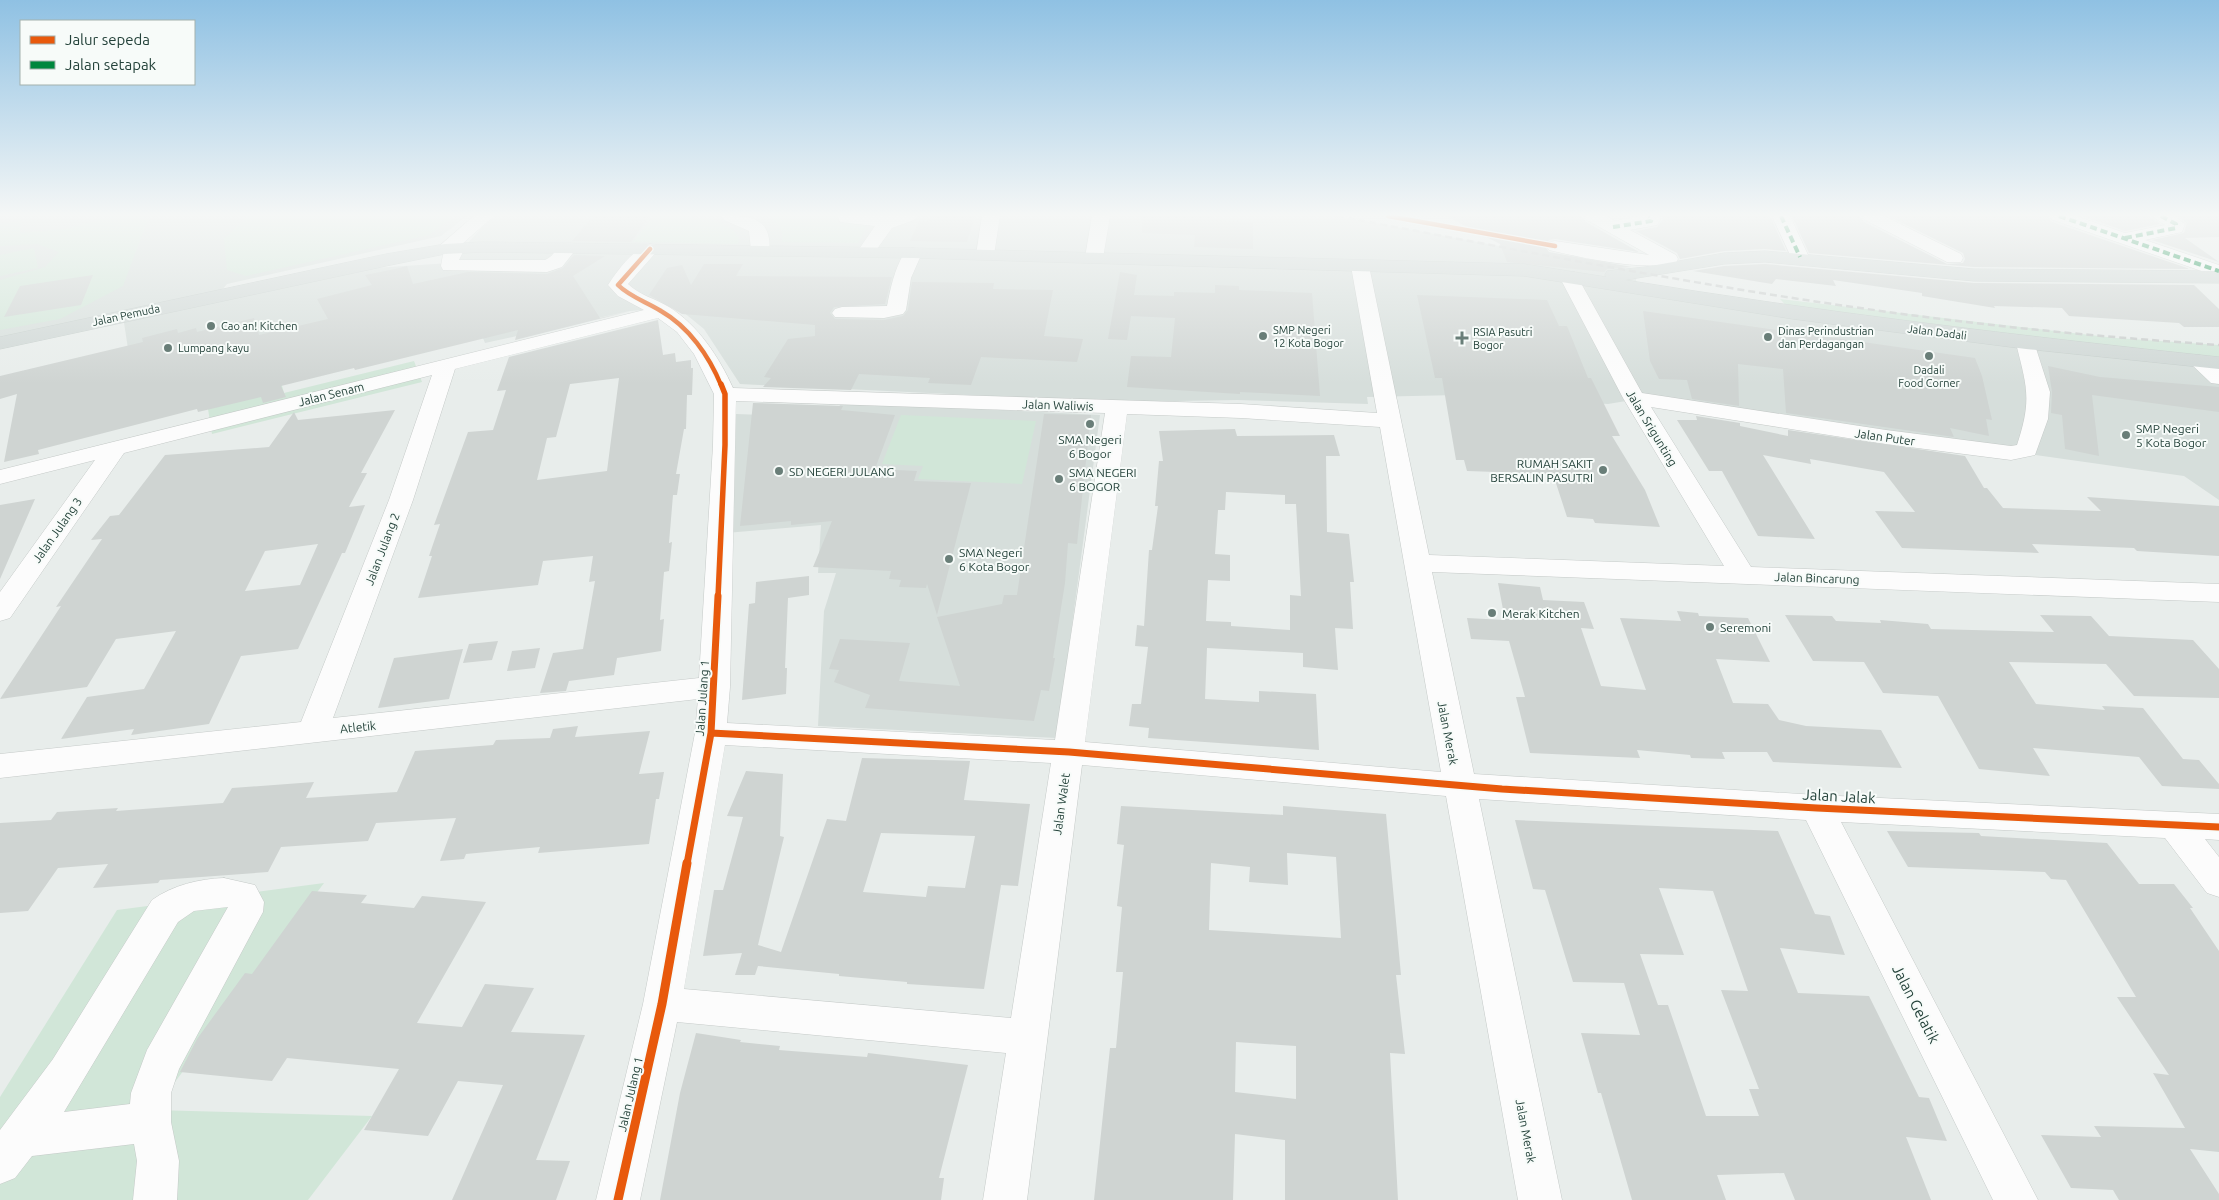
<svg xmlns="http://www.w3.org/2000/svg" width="2219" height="1200" viewBox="0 0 2219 1200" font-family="Ubuntu,sans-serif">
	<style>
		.built { fill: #d6dedb }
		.green { fill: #d1e6d8 }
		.building { fill: #cfd4d2; fill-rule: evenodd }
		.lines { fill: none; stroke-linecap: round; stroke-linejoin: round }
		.minor-casing { stroke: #c5cac8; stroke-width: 1 }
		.major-casing { stroke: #c3ccc9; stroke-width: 1 }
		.minor { fill: #fcfcfc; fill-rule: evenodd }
		.major { fill: #cfd7d5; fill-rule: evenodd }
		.rail { stroke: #c9cdcc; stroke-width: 2.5; stroke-dasharray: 7 4; stroke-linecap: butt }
		.quiet { stroke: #00873e; stroke-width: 4; stroke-dasharray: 7 4; stroke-linecap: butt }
		.cycleway-far3-casing { stroke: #f7fbf9; stroke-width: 7 }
		.cycleway-far2-casing { stroke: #f7fbf9; stroke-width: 8 }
		.cycleway-far1-casing { stroke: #f7fbf9; stroke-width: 10 }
		.cycleway-casing { stroke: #f7fbf9; stroke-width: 12 }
		.cycleway-far3 { stroke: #e8590c; stroke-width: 4.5 }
		.cycleway-far2 { stroke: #e8590c; stroke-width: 5.5 }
		.cycleway-far1 { stroke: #e8590c; stroke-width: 7 }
		.cycleway { stroke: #e8590c; stroke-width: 9 }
		.poi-dot { fill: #697e78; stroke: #f7fbf9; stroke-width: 2 }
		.labels { text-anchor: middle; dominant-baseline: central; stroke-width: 4; stroke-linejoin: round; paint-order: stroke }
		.far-street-label { font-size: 11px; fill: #24423a; stroke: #f7fbf9 }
		.far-poi-label { font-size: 11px; fill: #24423a; stroke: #f7fbf9; text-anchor: start }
		.street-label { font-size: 12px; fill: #24423a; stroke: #f7fbf9 }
		.poi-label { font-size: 12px; fill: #24423a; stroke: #f7fbf9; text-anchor: start }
		.near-street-label { font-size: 15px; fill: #24423a; stroke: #f7fbf9 }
	</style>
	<rect width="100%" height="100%" fill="#e8edeb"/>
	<path class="built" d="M0,216H467L441,236L227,284L221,291L0,338Z
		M492,216H1337L1645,273L1636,276V281L1642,287L2207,362L2219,375V500L2184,476L1638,399L1608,404L1458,395L1367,397L1368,404L1237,400L1118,402L740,384L704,329L677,307L630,311L485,343L467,299L132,375L123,316L328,271L450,263Z
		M842,402L1100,415L1057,738L818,726L824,611L836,573H818L821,525L726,533L736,414L832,417Z"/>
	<path class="green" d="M116,216H143L148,219L123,286L60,319L0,330V280L45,267L59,252L37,244L0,246V224L21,220L20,233L65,229Z
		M249,216H453L429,235L246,276L227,270L224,239Z
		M654,216C676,216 729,214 739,239L738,244L633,242Z
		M768,216H872L858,243L782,242C783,230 779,222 768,216Z
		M34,248L38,268L0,276V255Z
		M1780,299L2116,338L2219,345V363L1793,313Z
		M270,344L284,393L414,361L422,382L212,434L200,359Z
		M901,415L1036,421L1022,484L918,479L923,466L882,464Z
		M324,883L154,1110L372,1116L308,1200H0V1097L117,910Z"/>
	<path class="building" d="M593,216H650L631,242L572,241Z
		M931,216H975L967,242L910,241L919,221H929Z
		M1142,216H1214V220L1253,222V249L1194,247L1195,235L1142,233Z
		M1446,216H1582L1586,222L1639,252L1555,239L1549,240L1544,245L1549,252L1632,267L1607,269L1604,272L1507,262L1500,244Z
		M1662,216H1770L1786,251L1765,249L1724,251L1680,259L1677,253L1636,231L1657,227L1663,219Z
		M1792,216H1860L1864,222L1947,264L1963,263L1965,259L1963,253L1888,216H2048L2052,222L2190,269L1974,267L1809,253Z
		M2082,216H2150L2160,224L2125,231Z
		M2177,216H2219V237L2185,238L2219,262L2152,240L2184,233L2187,223Z
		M574,255L605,256L573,276L600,318L631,311L515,340L518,330L355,370L354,368L281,386L286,397L263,403L261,397L198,412L197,409L38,450L39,454L4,462L17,394L0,399V376L143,342L142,338L177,329L178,333L196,328L197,332L254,318L259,335L328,319L317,299L372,285L365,275L395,269L407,266L413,284L468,272L547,274L563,268Z
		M704,264H743L736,276L892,277L885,304L834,307L830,313L835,319L884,320L903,316L908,310L912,282L994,283L993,289L1053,290L1044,336L1083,339L1077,362L981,357L971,385L928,383L930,378L859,374L851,390L763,387L771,378L764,377L788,339L815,336V325L682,314L649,295L667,268L682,265L691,285Z
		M1765,264L1974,283L2194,285L2219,309V327H2184L2179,323L2069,316L2062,308L1994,306L1995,308L1922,296V293L1833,280L1836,286L1776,279L1772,284L1693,271L1724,266Z
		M1120,272L1137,275L1134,295L1174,296V292L1215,293V285L1239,286V290L1312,293L1320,396L1240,392V394L1127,387L1131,356L1171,357L1175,318L1131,316L1127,340L1108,339Z
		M93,275L81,305L4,317L20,286Z
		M1417,295L1547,300L1559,326H1567L1588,378H1591L1620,436H1612L1645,490L1660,527L1595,523L1593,519L1567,517L1553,474L1467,471L1464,460H1456L1442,378H1435Z
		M1643,311L1975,358L1982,376L1992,420L1986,419L1989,436L1950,428L1954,437L1786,413L1783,369L1738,364L1739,406L1692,399L1687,380L1659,379L1650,361Z
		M658,320L663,355L675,353L676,362L691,360V368H693L692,395H687L686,429H684L676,474H680L677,495H673L669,543L672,542L669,571L664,572L660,620L664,619L661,651L617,658L614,675L569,681L566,691L540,693L553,653L583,649L595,581L589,582L593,556L543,561L538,585L418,598L432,556H429L440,524L434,525L468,432L493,430L506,390L497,391L509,357ZM619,378L607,471L537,480L547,438L556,437L570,384Z
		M2048,366L2100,377L2219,387V412L2092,395L2099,456L2065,449L2062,415L2051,413L2052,392Z
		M753,403L843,406L841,410L895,415L875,469L917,471L914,481L971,483L937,615L927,584L926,588L899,587L901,580L889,579L891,571L813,567L832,521L791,525V521L740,526Z
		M395,410L361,473H367L349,507L365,505L345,553H342L298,649L241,656L209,724L131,735L134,729L61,739L87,697L144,689L176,631L116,639L87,687L0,699L61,606L56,607L102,539L91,540L110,516L119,515L165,455L269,447L294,412L298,420ZM318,544L300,585L245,591L265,551Z
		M1044,414L1091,415L1077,544L1068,543L1065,583L1053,658H1055L1049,691L1041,690L1034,721L865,708L870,695L834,682L839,670L829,669L840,639L910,643L899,681L960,686L937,617L1002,604L1004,595H1017Z
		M1696,416L1740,423V426L1788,436V430L1965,456L1984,488H1987L2003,508L2101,511L2087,497L2219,506V556L2137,551L2134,548L2032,544L2039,553L1902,548L1875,511L1915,512L1884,472L1810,459L1811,464L1763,455L1815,539L1758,536L1722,471H1709L1677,420H1697Z
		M1235,429L1237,436L1334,435L1340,456H1326L1327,532L1349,534L1354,582H1350L1353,629L1335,628L1338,670L1303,667V653L1207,648L1205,699L1259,702V691L1316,694L1319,750L1148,738L1149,728L1129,726L1132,704H1141L1148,647L1135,646L1137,625L1144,626L1149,550H1152L1158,506H1155L1159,461H1163L1159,431ZM1226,492L1285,495V504H1296L1301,596L1290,595V630L1231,626V622L1206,621L1208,580L1230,581V555L1215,554L1218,510H1225Z
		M35,499L0,579V505Z
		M809,576V595L788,598L785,668H787L786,694L742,700L749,604L755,603L756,582Z
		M1498,583L1540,587L1543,600L1584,602L1594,629L1581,628L1601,686L1646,690L1620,618L1681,621L1677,611L1698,613L1699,616L1748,618L1770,662L1716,659L1733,703L1768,704L1779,720L1806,726L1881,730L1902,768L1773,762L1767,752H1722L1725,759L1691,758L1690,755L1637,750L1640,758L1530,753L1516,697H1525L1509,641L1471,639L1467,618L1505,620Z
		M1785,615L1832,616L1836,621L1881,623L1880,620L1928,624L1931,629L2054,632L2040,615L2091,616L2109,636L2193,640L2219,669V698L2134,696L2106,664L2009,662L2036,704L2105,710L2102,706L2143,708L2183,759L2199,760L2219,784V789L2162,786L2139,757L2033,748L2050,776L1979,769L1938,696L1883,693L1864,662L1813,661Z
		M498,641L492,660L463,663L469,644Z
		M540,648L535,668L507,671L512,651Z
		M463,649L449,699L378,708L394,658Z
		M578,726L575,737L650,731L639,774L664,772L659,799H656L649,844L538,853L540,847L466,854L464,859L440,861L456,818L376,823L368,841L281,847L268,872L160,880L158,883L93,888L108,864L58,868L28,911L0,913V823L51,820L57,812L118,808L116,811L223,803L232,788L314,782L306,798L397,792L415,751L493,745L496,740L550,738L553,729Z
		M862,758L970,761L964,800L1030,804L1018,886L1001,885L984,989L907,984V982L839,976V974L758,966L755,975H735L742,953L703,956L714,890H723L743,817L727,816L746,771L783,774L780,836L784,837L758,945L781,952L827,819L846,821ZM881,833L975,836L965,888L928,886L926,897L863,892Z
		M1121,806L1283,815V806L1386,814L1401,975H1396L1405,1054L1390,1053L1398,1200H1285V1140L1235,1134L1233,1200H1094L1110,1048H1116L1123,972H1116L1122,907L1117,906L1124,845L1117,844ZM1287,853L1336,857L1341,938L1209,930L1211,863L1250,867L1249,882L1288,885ZM1236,1042L1296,1046V1099L1235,1092Z
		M1515,820L1778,831L1815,914L1830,916L1845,955L1780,948L1798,993L1869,996L1919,1097L1929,1098L1947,1141L1906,1137L1931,1200H1795L1784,1173L1717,1175L1726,1200H1632L1601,1093H1598L1581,1033L1640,1035L1624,983L1573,982L1545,890L1533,889ZM1659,888L1713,891L1748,991L1721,990L1759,1089H1749L1759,1116H1706L1668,1005H1658L1640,954L1684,955Z
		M1887,831L1979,833L1981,836L2107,843L2139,884H2174L2193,908H2190L2219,951V1152L2190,1149L2219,1194V1200H2119L2113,1190L2071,1188L2041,1135L2101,1137L2094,1126L2185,1128L2153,1073L2169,1075L2117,997H2136L2066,880L2051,879L2045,872L1908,867Z
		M312,891L367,895L361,903L414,908L422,896L486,902L417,1023L462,1027L485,984L534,988L511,1032L585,1035L536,1160L570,1161L556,1200H452L503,1085L458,1081L428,1136L364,1130L399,1069L287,1058L272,1081L180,1072L197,1039L245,973L252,974Z
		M696,1033L741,1040L740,1042L780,1046L779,1050L867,1057L868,1053L968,1065L939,1178H944L941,1200H660L680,1093Z"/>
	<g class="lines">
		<defs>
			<path id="minor" d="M474,216H494L462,244L465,248L459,260H545C557,255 558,240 574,244L577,248L562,267L547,272L443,270L441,266L443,254L436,249Z
				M721,216C740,216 766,214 769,239C770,245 770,249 766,254H754L751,250L749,231L724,220Z
				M838,216H917L914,220L892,228L872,256H860L857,252L875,226L840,222Z
				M982,216H1000L994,255L991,259H979L976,255Z
				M1092,216H1110L1103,258L1101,262H1087L1085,258Z
				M1584,216H1606L1615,221L1640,216H1659L1661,218L1657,225L1630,230L1676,255L1678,259L1676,263C1641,271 1583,258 1549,250L1546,246L1549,242L1555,241L1649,255L1587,220Z
				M1772,216H1790L1809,257L1807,261H1793Z
				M1862,216H1884L1961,254L1963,258L1961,262H1947L1865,220Z
				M2050,216H2076L2125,233L2165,225L2152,216H2174L2185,224L2182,232L2145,240L2219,265V277L2053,220Z
				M650,244L656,245L659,249L628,284C639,295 656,299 669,307C698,325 719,357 733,388L1241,404L1377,413L1351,266L1353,262H1367L1369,266L1429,555L1724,566L1623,398L1559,276L1561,272H1575L1577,276L1642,393L1886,430L2011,446L2017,445C2032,399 2027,388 2016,343L2019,339L2026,337L2033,339L2050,392L2048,419L2035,455L2011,460L1886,444L1651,407L1751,567L2219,584V602L1432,572L1474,774L1817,795L2219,814V840L2205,839L2219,857V897L2207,893L2165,838L1841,822L2038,1200H1993L1806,820L1479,799L1562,1200H1518L1446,796L1082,765L1027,1200H983L1006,1053L677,1022L640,1200H596L643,1004L695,733L698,699L0,778V754L301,722L389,500L432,375L124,453L10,618L0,621V592L95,460L0,484V470L644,310L618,296L608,285C617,271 634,248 650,244ZM658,318L677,332L694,354L714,394L713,445L699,678L333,718L413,500L455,369ZM736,401L1105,413L1055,740L727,723L730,687ZM1127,414L1241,418L1380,427L1441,772L1085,742ZM725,745L1051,763L1011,1018L684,989Z
				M913,248L919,249L922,253L911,278L906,310L903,314L884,318L835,317L832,313L835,309L842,307L887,306C891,286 895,266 907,249Z
				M2199,355L2206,357L2219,367V384L2211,383L2188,361L2192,357Z
				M224,878L255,885L264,902L263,912L179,1069L171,1093V1122L179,1161L177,1200H133L137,1161L134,1144L32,1156L15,1178L0,1184V1130L53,1059L152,900C173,885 199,879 224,878ZM228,907L147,1050L131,1093L130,1104L64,1112L178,922L194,911Z"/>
			<path id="major" d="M482,242L913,248L1524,264L1606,277L1605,275L1607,271L1645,267L1724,253L1765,251L1974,269L2219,271V283L1974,281L1765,262L1724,264L1625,280C1822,312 2020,336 2219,357V369L2026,349L1793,319L1524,276L913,258L482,252L445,254L386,266L0,349V337L386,254L445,244Z"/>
		</defs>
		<use href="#minor" class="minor-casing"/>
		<use href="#major" class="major-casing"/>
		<use href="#minor" class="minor"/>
		<use href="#major" class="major"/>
		<path class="rail" d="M1337,216C1513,249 1689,284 1867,309C1984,326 2101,337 2219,345"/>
		<path class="quiet" d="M1781,216L1800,257
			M2059,216L2219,271
			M1613,227L1651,221L1652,218L1649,216
			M2125,238L2176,228V224L2161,216"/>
		<defs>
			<path id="cycleway-far3" d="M1388,216L1555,246
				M650,249L618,285C630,297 647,302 661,311C689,327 709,356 721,385"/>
			<path id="cycleway-far2" d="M718,597L725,445V394L721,384"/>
			<path id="cycleway-far1" d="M711,733L1069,752L1502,789L1817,808L2219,827
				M687,864L711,733L718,596"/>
			<path id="cycleway" d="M618,1200L662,1004L687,863"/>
		</defs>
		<use href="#cycleway-far3" class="cycleway-far3-casing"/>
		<use href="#cycleway-far2" class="cycleway-far2-casing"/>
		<use href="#cycleway-far1" class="cycleway-far1-casing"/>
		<use href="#cycleway" class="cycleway-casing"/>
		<use href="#cycleway-far3" class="cycleway-far3"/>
		<use href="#cycleway-far2" class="cycleway-far2"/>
		<use href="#cycleway-far1" class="cycleway-far1"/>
		<use href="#cycleway" class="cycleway"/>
	</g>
	<linearGradient id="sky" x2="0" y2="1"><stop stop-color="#8fc1e3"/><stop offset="0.56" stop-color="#f5f7f6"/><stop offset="1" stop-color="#f5f7f6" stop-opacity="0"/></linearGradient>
	<rect width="2219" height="384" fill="url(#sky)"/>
	<g class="poi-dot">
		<circle cx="211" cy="326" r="5"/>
		<circle cx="1263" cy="336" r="5"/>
		<circle cx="1768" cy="337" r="5"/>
		<path d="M1459.5 330.5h5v5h5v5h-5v5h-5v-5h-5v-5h5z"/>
		<circle cx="168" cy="348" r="5"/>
		<circle cx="1929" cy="356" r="5"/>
		<circle cx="1090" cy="424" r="5"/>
		<circle cx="2126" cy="435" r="5"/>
		<circle cx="1603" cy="470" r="5"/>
		<circle cx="779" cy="471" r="5"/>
		<circle cx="1059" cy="479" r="5"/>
		<circle cx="949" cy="559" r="5"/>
		<circle cx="1492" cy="613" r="5"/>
		<circle cx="1710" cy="627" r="5"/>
	</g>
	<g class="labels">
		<g class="far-street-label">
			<text transform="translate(126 315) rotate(-12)">Jalan Pemuda</text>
			<text transform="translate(1937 332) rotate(7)">Jalan Dadali</text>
		</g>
		<g class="far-poi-label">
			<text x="221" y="326">Cao an! Kitchen</text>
			<text x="1273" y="330">SMP Negeri<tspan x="1273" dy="13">12 Kota Bogor</tspan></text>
			<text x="1778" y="331">Dinas Perindustrian<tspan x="1778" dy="13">dan Perdagangan</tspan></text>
			<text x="1473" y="332">RSIA Pasutri<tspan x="1473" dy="13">Bogor</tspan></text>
			<text x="178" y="348">Lumpang kayu</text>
			<text x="1929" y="370" text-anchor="middle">Dadali<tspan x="1929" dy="13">Food Corner</tspan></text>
		</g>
		<g class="street-label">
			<text transform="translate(331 394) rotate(-14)">Jalan Senam</text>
			<text transform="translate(1058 405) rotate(2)">Jalan Waliwis</text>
			<text transform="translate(1652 428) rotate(59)">Jalan Srigunting</text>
			<text transform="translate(1885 437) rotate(8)">Jalan Puter</text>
			<text transform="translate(57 530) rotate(-55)">Jalan Julang 3</text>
			<text transform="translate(382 549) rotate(-69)">Jalan Julang 2</text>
			<text transform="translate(1817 578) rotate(2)">Jalan Bincarung</text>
			<text transform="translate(702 698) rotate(-86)">Jalan Julang 1</text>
			<text transform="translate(358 727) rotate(-6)">Atletik</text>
			<text transform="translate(1448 733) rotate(79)">Jalan Merak</text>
			<text transform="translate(1061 804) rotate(-82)">Jalan Walet</text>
			<text transform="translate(630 1094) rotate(-77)">Jalan Julang 1</text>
			<text transform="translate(1526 1131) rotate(79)">Jalan Merak</text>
		</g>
		<g class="poi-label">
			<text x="2136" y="428">SMP Negeri<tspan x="2136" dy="14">5 Kota Bogor</tspan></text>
			<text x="1090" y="439" text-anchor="middle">SMA Negeri<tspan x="1090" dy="14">6 Bogor</tspan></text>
			<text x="1593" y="463" text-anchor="end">RUMAH SAKIT<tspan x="1593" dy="14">BERSALIN PASUTRI</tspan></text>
			<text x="789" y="471">SD NEGERI JULANG</text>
			<text x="1069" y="472">SMA NEGERI<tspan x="1069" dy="14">6 BOGOR</tspan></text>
			<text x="959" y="552">SMA Negeri<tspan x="959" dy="14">6 Kota Bogor</tspan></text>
			<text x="1502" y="613">Merak Kitchen</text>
			<text x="1720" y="627">Seremoni</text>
		</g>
		<g class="near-street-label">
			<text transform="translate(1839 796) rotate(3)">Jalan Jalak</text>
			<text transform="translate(1916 1004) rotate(63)">Jalan Gelatik</text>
		</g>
	</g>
	<rect x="20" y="20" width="175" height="65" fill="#f7fbf9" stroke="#a3b1ad"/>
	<rect x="30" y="36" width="25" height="8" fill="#e8590c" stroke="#a3b1ad"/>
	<text x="65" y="45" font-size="15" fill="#24423a">Jalur sepeda</text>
	<rect x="30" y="61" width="25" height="8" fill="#00873e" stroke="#a3b1ad"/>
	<text x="65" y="70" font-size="15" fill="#24423a">Jalan setapak</text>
</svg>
